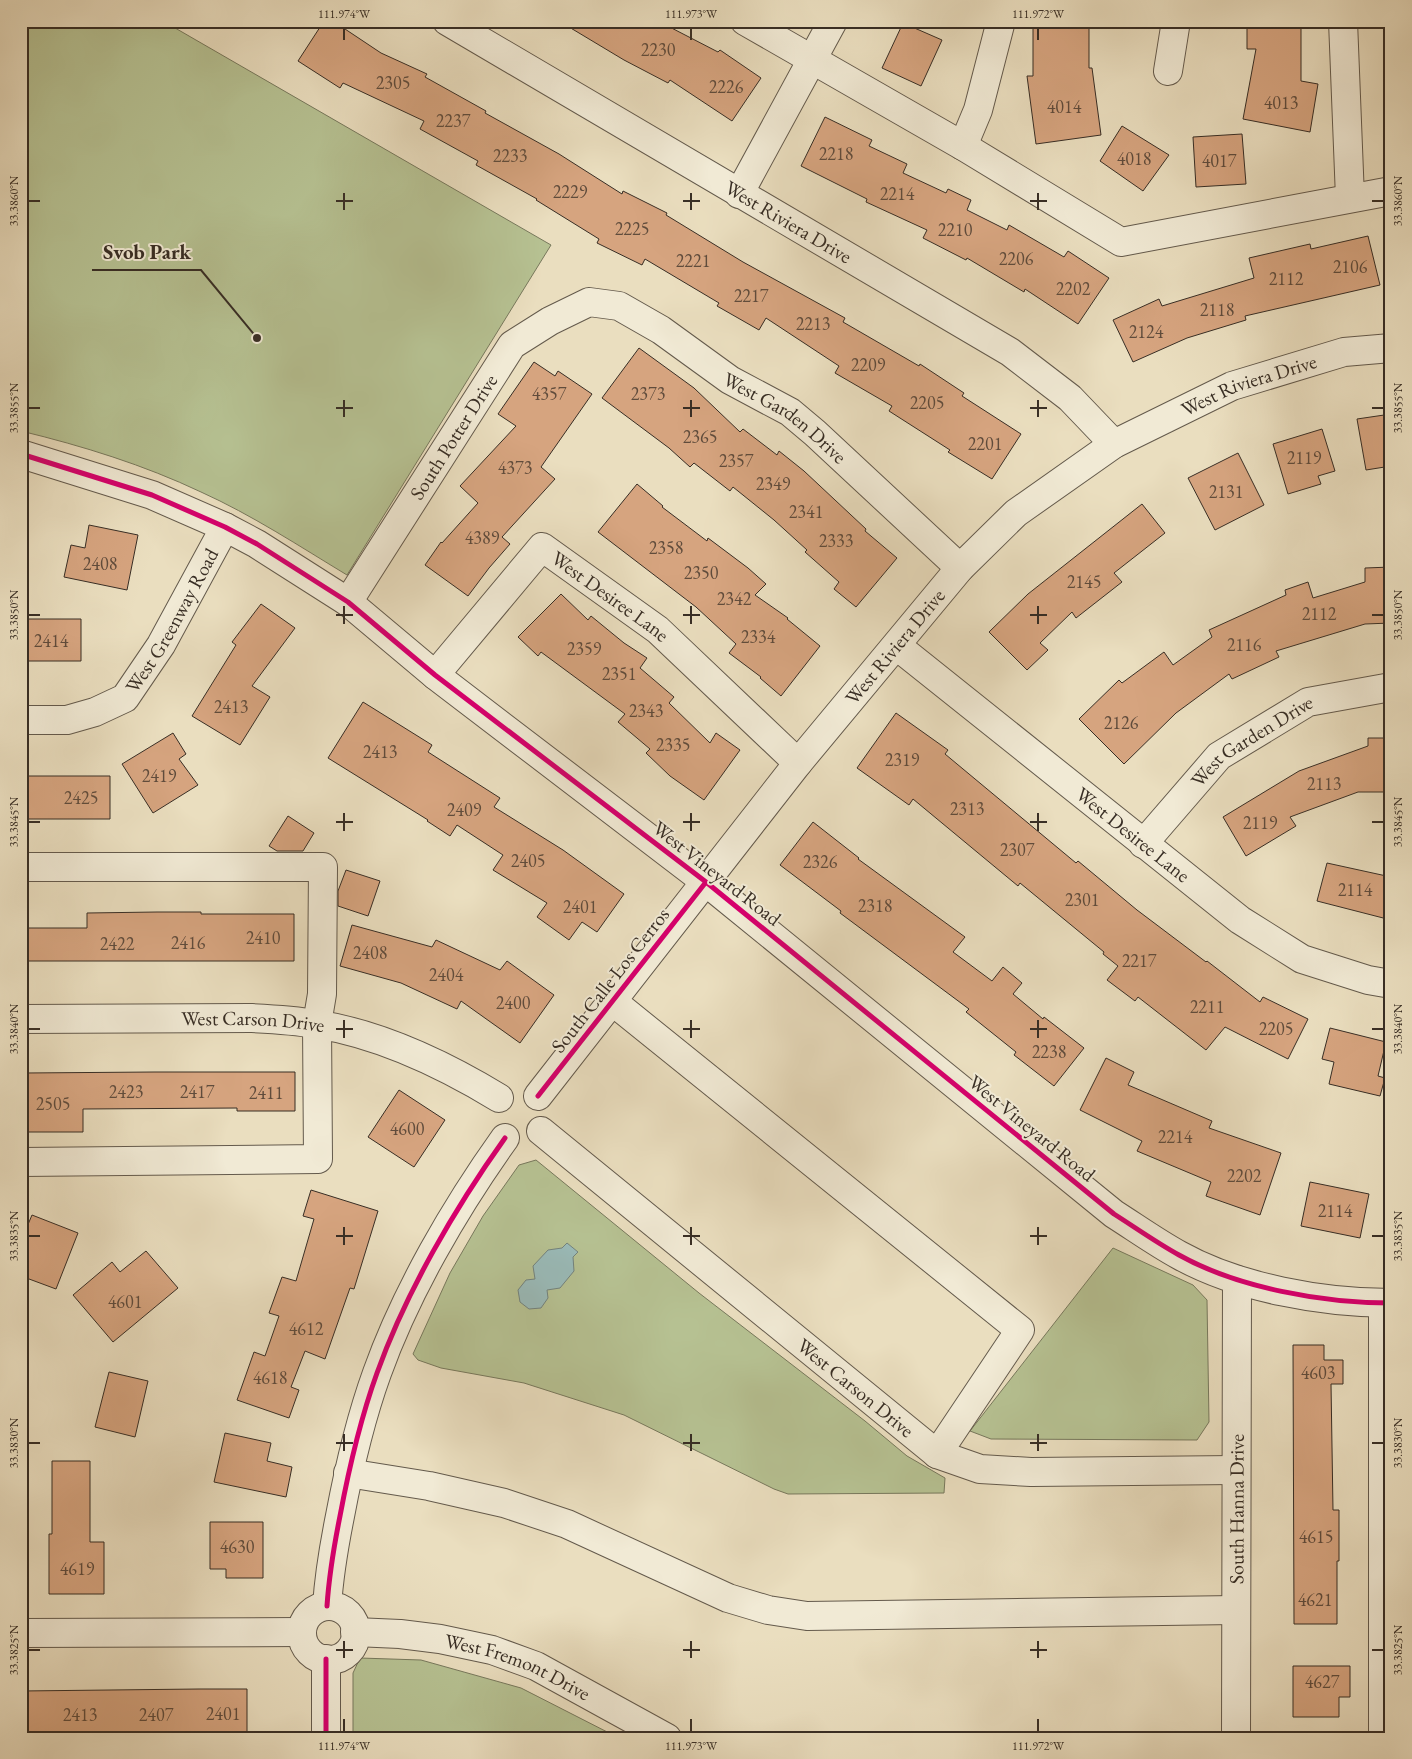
<svg xmlns="http://www.w3.org/2000/svg" width="1412" height="1759" viewBox="0 0 1412 1759" font-family="'EB Garamond',serif">
	<style>
		.green { fill: #b6c192; stroke: #77785c }
		.water { fill: #9abbb9; stroke: #73837e }
		.building { fill: #d6a47f; stroke: #382e25 }
		.lines { fill: none; stroke-linecap: round; stroke-linejoin: round }
		.minor-casing { stroke: #645a4c; stroke-width: 30 }
		.minor { stroke: #f1ead5; stroke-width: 28 }
		.cycleway-casing { stroke: #f1ead5; stroke-width: 8 }
		.cycleway { stroke: #d6006c; stroke-width: 5 }
		.ticks { fill: none; stroke: #382e25; stroke-width: 2 }
		.labels { text-anchor: middle; dominant-baseline: central; stroke-width: 4; stroke-linejoin: round; paint-order: stroke }
		.number-label { font-size: 18px; fill: #604c3c }
		.street-label { font-size: 20px; fill: #382e25; stroke: #f1ead5 }
		.leader { fill: none; stroke: #382e25; stroke-width: 2 }
		.callout-dot { fill: #382e25; stroke: #f1ead5; stroke-width: 2 }
		.callout-label { font-size: 21px; text-anchor: middle; font-weight: bold; fill: #382e25; stroke: #f1ead5; stroke-width: 4; stroke-linejoin: round; paint-order: stroke }
		.neatline { fill: none; stroke: #382e25; stroke-width: 2 }
		.ticks-label { font-size: 12px; text-anchor: middle; fill: #382e25 }
	</style>
	<rect width="100%" height="100%" fill="#eadebf"/>
	<filter id="stains"><feTurbulence type="fractalNoise" baseFrequency=".004" numOctaves="4"/><feColorMatrix values="0 0 0 0 .2 0 0 0 0 .09 0 0 0 0 .02 0 0 0 .5 -.17"/></filter>
	<radialGradient id="worn" r=".72"><stop offset=".6" stop-color="#630" stop-opacity="0"/><stop offset="1" stop-color="#630" stop-opacity=".3"/></radialGradient>
	<path class="green" d="M21,21H163L551,245L347,575C299,546 252,515 201,492C144,465 83,446 21,431Z
		M536,1160L699,1293L865,1421L907,1456L945,1478L944,1493L788,1494L774,1489L624,1415L524,1383L441,1368L418,1360L413,1354L450,1273L483,1216L519,1165Z
		M1113,1248L1193,1285L1207,1300L1209,1422L1197,1440L991,1439L970,1431Z
		M360,1658L421,1660L521,1688L619,1738H353V1673Z"/>
	<path class="water" d="M567,1243L578,1252L573,1257L574,1271L560,1288L547,1290L548,1298L541,1308L529,1309L520,1302L518,1290L526,1280L535,1279L533,1266L548,1250L562,1248Z"/>
	<path class="building" d="M324,21H333L381,53L427,74L425,77L486,111L485,113L559,154L622,194L623,191L667,213L666,215L743,262L845,318L843,322L919,366L920,364L964,393L962,396L1021,434L992,479L948,452L950,450L889,411L892,406L835,373L839,366L766,318L759,330L717,306L719,303L645,259L642,265L597,243L599,239L536,200L537,199L476,165L478,161L420,129L424,121L343,83L340,88L298,61Z
		M559,21H658L718,52L720,50L761,78L732,121L670,80L668,83L624,60Z
		M1033,21H1089V68H1092L1101,135L1036,144L1027,76H1033Z
		M1247,21H1301V81L1318,84L1310,132L1243,119L1256,49H1247Z
		M903,23L942,40L921,86L882,68Z
		M825,117L872,140L869,146L907,164L903,173L946,193L948,189L971,200L967,210L1007,230L1009,225L1064,257L1068,251L1109,278L1078,324L1025,289L1024,292L967,258L966,260L923,238L927,230L866,202L867,199L801,166Z
		M1122,126L1169,155L1143,191L1100,161Z
		M1242,134L1246,184L1196,187L1193,137Z
		M1368,236L1380,285L1245,316L1246,320L1187,338L1133,362L1113,320L1159,299L1162,306L1254,278L1249,258L1310,244L1311,249Z
		M639,348L694,388L740,432L743,429L777,455L779,451L804,471L866,529L865,531L897,558L856,607L834,589L839,582L805,552L807,550L774,520L733,487L730,491L694,463L690,467L669,448L602,398Z
		M534,362L555,376L558,371L592,394L541,467L555,479L502,537L510,544L489,568L468,596L425,565L441,542L442,543L478,503L460,486L516,426L498,414Z
		M1391,414V466L1366,470L1357,419Z
		M1322,429L1335,471L1318,476L1321,484L1288,494L1273,444Z
		M1238,453L1264,505L1215,530L1188,478Z
		M637,484L663,506L662,507L707,541L708,538L748,568L766,584L755,595L788,618L787,619L820,646L781,696L760,678L761,677L729,653L736,644L696,607L598,532Z
		M1142,504L1165,533L1114,573L1122,582L1076,618L1072,612L1040,643L1048,650L1027,670L989,632L1028,594Z
		M89,525L138,535L127,590L64,577L71,545L85,548Z
		M1391,567V623L1365,624L1276,651L1279,657L1232,679L1229,674L1176,713L1124,764L1079,719L1119,680L1122,683L1164,652L1173,665L1212,637L1209,630L1286,595L1285,590L1308,582L1313,598L1365,582V568Z
		M561,594L588,620L591,616L624,643L647,658L640,668L674,697L669,703L710,743L716,733L740,750L704,800L670,776L646,753L650,749L618,722L625,714L541,652L538,656L518,637Z
		M261,604L295,628L252,686L270,697L240,745L192,716L236,645L232,642Z
		M21,619H81V661H21Z
		M363,702L432,745L428,752L500,798L494,807L563,850L624,894L597,932L582,922L569,940L537,917L547,903L493,870L503,855L457,825L450,836L427,821L428,820L328,758Z
		M896,713L948,750L945,754L1076,863L1078,861L1137,910L1206,962L1207,961L1260,1002L1263,997L1308,1019L1288,1059L1225,1027L1206,1050L1138,997L1135,1001L1107,980L1118,966L1103,954L1104,952L1020,883L1018,886L913,799L909,805L857,768Z
		M173,733L186,754L179,759L198,785L153,813L122,764Z
		M1368,738H1391V792H1358L1290,817L1296,826L1246,856L1223,817L1299,771L1368,746Z
		M21,776H110V819H21Z
		M288,816L314,833L303,851H277L269,846Z
		M813,822L859,858L858,859L965,937L953,952L992,981L1003,967L1022,983L1013,994L1043,1019L1044,1017L1084,1048L1054,1086L1014,1055L1016,1052L966,1012L969,1009L840,913L841,911L780,865Z
		M1327,863L1391,877V920L1317,901Z
		M346,870L380,881L368,916L338,906V891Z
		M157,912H201V914H294V961H21V928H87V913Z
		M352,925L432,947L436,940L500,970L507,961L554,995L520,1043L461,1001L457,1009L401,983L340,966Z
		M1330,1028L1386,1042L1378,1076L1385,1078L1380,1096L1329,1084L1334,1062L1322,1059Z
		M1106,1058L1134,1072L1128,1085L1212,1121L1209,1128L1281,1153L1260,1215L1206,1196L1211,1182L1137,1151L1142,1141L1080,1110Z
		M154,1072H295V1111H237V1108L83,1109V1132H24V1073Z
		M399,1090L445,1120L414,1167L368,1137Z
		M1310,1182L1369,1194L1360,1238L1301,1226Z
		M311,1190L378,1211L354,1289L350,1288L325,1359L305,1351L291,1387L299,1390L289,1418L237,1400L254,1352L265,1356L279,1316L269,1313L282,1277L296,1281L314,1219L303,1216Z
		M32,1215L78,1233L56,1289L21,1276V1241Z
		M146,1251L178,1288L113,1342L73,1295L112,1262L120,1272Z
		M1293,1345H1324V1360H1343V1384H1331L1333,1510H1339V1561H1337V1624H1294Z
		M109,1372L148,1381L135,1437L95,1427Z
		M225,1433L271,1443L267,1461L292,1467L286,1497L214,1482Z
		M52,1461H90V1542H104V1594H49V1534H52Z
		M210,1522H263V1578H226V1569H210Z
		M1293,1666H1350V1697H1339V1717H1293Z
		M199,1689H247V1738H21V1691Z"/>
	<g class="lines">
		<defs>
			<g id="minor">
				<path id="s1" d="M447,21L1010,352L1070,398L1114,444"/>
				<path d="M745,21L963,146L1121,242L1391,191"/>
				<path d="M1343,21L1350,198"/>
				<path d="M1168,71L1176,21"/>
				<path d="M963,146L978,110L1001,21"/>
				<path d="M739,194L833,21"/>
				<path d="M21,454L152,495L225,527L257,544L348,602L435,675L706,882L1114,1214C1136,1228 1157,1243 1179,1255C1238,1288 1323,1303 1391,1303"/>
				<path id="s2" d="M348,602L512,345L550,321L589,302L619,306L661,330L730,380L790,412L815,433L960,568"/>
				<path id="s3" d="M897,646L1240,920L1302,959L1368,980L1391,984"/>
				<path id="s4" d="M435,675L542,547L658,630L798,763"/>
				<path id="s5" d="M21,720H67L95,712L125,698L161,645L225,527"/>
				<path id="s6" d="M1143,844L1219,756L1308,702L1391,687"/>
				<path d="M21,867H323L322,994L317,1024L318,1159L21,1162"/>
				<path d="M612,1001L1020,1330L937,1454"/>
				<path id="s7" d="M21,1019L251,1018C272,1019 294,1020 315,1024C381,1034 443,1064 499,1098"/>
				<path id="s8" d="M538,1096L798,763L960,568L1016,513L1114,444L1232,386L1344,352L1391,348"/>
				<path id="s9" d="M541,1131L937,1454L980,1469L1031,1472L1235,1470"/>
				<path d="M1383,1303V1738"/>
				<path d="M348,1473L429,1486L504,1503L567,1524L728,1598L768,1610L807,1616L1236,1610"/>
				<path d="M327,1606C329,1576 334,1546 340,1516C349,1468 360,1420 377,1373C406,1292 455,1208 505,1138"/>
				<circle cx="329" cy="1633" r="27"/>
				<path id="s10" d="M355,1632L400,1634L440,1639L492,1650L536,1666L667,1738"/>
				<path d="M21,1633L302,1632"/>
				<path d="M326,1738V1659"/>
				<path id="s11" d="M1236,1738L1237,1280"/>
			</g>
		</defs>
		<use href="#minor" class="minor-casing"/>
		<use href="#minor" class="minor"/>
		<defs>
			<path id="cycleway" d="M21,454L152,495L225,527L257,544L348,602L435,675L706,882L1114,1214C1136,1228 1157,1243 1179,1255C1238,1288 1323,1303 1391,1303
				M538,1096L706,882
				M327,1606C329,1576 334,1546 340,1516C349,1468 360,1420 377,1373C406,1292 455,1208 505,1138
				M326,1738V1659"/>
		</defs>
		<use href="#cycleway" class="cycleway-casing"/>
		<use href="#cycleway" class="cycleway"/>
	</g>
	<path class="ticks" d="M344,28V40M691,28V40M1038,28V40M344,193V210M691,193V210M1038,193V210M28,201H40M336,201H353M683,201H700M1030,201H1047M1372,201H1384M344,400V417M691,400V417M1038,400V417M28,408H40M336,408H353M683,408H700M1030,408H1047M1372,408H1384M344,606V624M691,606V624M1038,606V624M28,615H40M336,615H353M683,615H700M1030,615H1047M1372,615H1384M344,813V831M691,813V831M1038,813V831M28,822H40M336,822H353M683,822H700M1030,822H1047M1372,822H1384M344,1020V1038M691,1020V1038M1038,1020V1038M28,1029H40M336,1029H353M683,1029H700M1030,1029H1047M1372,1029H1384M344,1227V1245M691,1227V1245M1038,1227V1245M28,1236H40M336,1236H353M683,1236H700M1030,1236H1047M1372,1236H1384M344,1434V1451M691,1434V1451M1038,1434V1451M28,1443H40M336,1443H353M683,1443H700M1030,1443H1047M1372,1443H1384M344,1641V1658M691,1641V1658M1038,1641V1658M28,1650H40M336,1650H353M683,1650H700M1030,1650H1047M1372,1650H1384M344,1719V1732M691,1719V1732M1038,1719V1732"/>
	<g class="labels">
		<g class="number-label">
			<text x="658" y="49">2230</text>
			<text x="393" y="82">2305</text>
			<text x="726" y="86">2226</text>
			<text x="1281" y="102">4013</text>
			<text x="1064" y="106">4014</text>
			<text x="453" y="120">2237</text>
			<text x="836" y="153">2218</text>
			<text x="510" y="155">2233</text>
			<text x="1134" y="158">4018</text>
			<text x="1219" y="160">4017</text>
			<text x="570" y="191">2229</text>
			<text x="897" y="193">2214</text>
			<text x="632" y="228">2225</text>
			<text x="955" y="229">2210</text>
			<text x="1016" y="258">2206</text>
			<text x="693" y="260">2221</text>
			<text x="1350" y="266">2106</text>
			<text x="1286" y="278">2112</text>
			<text x="1073" y="288">2202</text>
			<text x="751" y="295">2217</text>
			<text x="1217" y="309">2118</text>
			<text x="813" y="323">2213</text>
			<text x="1146" y="331">2124</text>
			<text x="868" y="364">2209</text>
			<text x="549" y="393">4357</text>
			<text x="648" y="393">2373</text>
			<text x="927" y="402">2205</text>
			<text x="700" y="436">2365</text>
			<text x="985" y="443">2201</text>
			<text x="1304" y="457">2119</text>
			<text x="736" y="460">2357</text>
			<text x="515" y="467">4373</text>
			<text x="773" y="483">2349</text>
			<text x="1226" y="491">2131</text>
			<text x="806" y="511">2341</text>
			<text x="482" y="537">4389</text>
			<text x="836" y="540">2333</text>
			<text x="666" y="547">2358</text>
			<text x="100" y="563">2408</text>
			<text x="701" y="572">2350</text>
			<text x="1084" y="581">2145</text>
			<text x="734" y="598">2342</text>
			<text x="1319" y="613">2112</text>
			<text x="758" y="636">2334</text>
			<text x="51" y="640">2414</text>
			<text x="1244" y="644">2116</text>
			<text x="584" y="648">2359</text>
			<text x="619" y="673">2351</text>
			<text x="231" y="706">2413</text>
			<text x="646" y="710">2343</text>
			<text x="1121" y="722">2126</text>
			<text x="673" y="744">2335</text>
			<text x="380" y="751">2413</text>
			<text x="902" y="759">2319</text>
			<text x="159" y="775">2419</text>
			<text x="1324" y="783">2113</text>
			<text x="81" y="797">2425</text>
			<text x="967" y="808">2313</text>
			<text x="464" y="809">2409</text>
			<text x="1260" y="822">2119</text>
			<text x="1017" y="849">2307</text>
			<text x="528" y="860">2405</text>
			<text x="820" y="861">2326</text>
			<text x="1355" y="889">2114</text>
			<text x="1082" y="899">2301</text>
			<text x="875" y="905">2318</text>
			<text x="580" y="906">2401</text>
			<text x="263" y="937">2410</text>
			<text x="188" y="942">2416</text>
			<text x="117" y="943">2422</text>
			<text x="370" y="952">2408</text>
			<text x="1139" y="960">2217</text>
			<text x="446" y="974">2404</text>
			<text x="513" y="1002">2400</text>
			<text x="1207" y="1006">2211</text>
			<text x="1276" y="1028">2205</text>
			<text x="1049" y="1051">2238</text>
			<text x="126" y="1091">2423</text>
			<text x="197" y="1091">2417</text>
			<text x="266" y="1092">2411</text>
			<text x="53" y="1103">2505</text>
			<text x="407" y="1128">4600</text>
			<text x="1175" y="1136">2214</text>
			<text x="1244" y="1175">2202</text>
			<text x="1335" y="1210">2114</text>
			<text x="125" y="1301">4601</text>
			<text x="306" y="1328">4612</text>
			<text x="1318" y="1372">4603</text>
			<text x="270" y="1377">4618</text>
			<text x="1316" y="1536">4615</text>
			<text x="237" y="1546">4630</text>
			<text x="77" y="1568">4619</text>
			<text x="1315" y="1599">4621</text>
			<text x="1322" y="1681">4627</text>
			<text x="223" y="1713">2401</text>
			<text x="80" y="1714">2413</text>
			<text x="156" y="1714">2407</text>
		</g>
		<g class="street-label">
			<text stroke="none"><textPath href="#s1" startOffset="396">West Riviera Drive</textPath></text>
			<text stroke="none"><textPath href="#s8" startOffset="1022">West Riviera Drive</textPath></text>
			<text stroke="none"><textPath href="#s2" startOffset="624">West Garden Drive</textPath></text>
			<text stroke="none"><textPath href="#s2" startOffset="196">South Potter Drive</textPath></text>
			<text stroke="none"><textPath href="#s4" startOffset="251">West Desiree Lane</textPath></text>
			<text stroke="none"><textPath href="#s5" startOffset="199">West Greenway Road</textPath></text>
			<text stroke="none"><textPath href="#s8" startOffset="574">West Riviera Drive</textPath></text>
			<text stroke="none"><textPath href="#s6" startOffset="152">West Garden Drive</textPath></text>
			<text stroke="none"><textPath href="#s3" startOffset="302">West Desiree Lane</textPath></text>
			<text transform="translate(717 873) rotate(38)">West Vineyard Road</text>
			<text transform="translate(610 980) rotate(-52)">South Calle Los Cerros</text>
			<text stroke="none"><textPath href="#s7" startOffset="232">West Carson Drive</textPath></text>
			<text transform="translate(1032 1128) rotate(39)">West Vineyard Road</text>
			<text stroke="none"><textPath href="#s9" startOffset="406">West Carson Drive</textPath></text>
			<text stroke="none"><textPath href="#s11" startOffset="229">South Hanna Drive</textPath></text>
			<text stroke="none"><textPath href="#s10" startOffset="168">West Fremont Drive</textPath></text>
		</g>
	</g>
	<path class="leader" d="M257 338L201 270H92"/>
	<circle class="callout-dot" cx="257" cy="338" r="5"/>
	<g class="callout-label">
		<text x="147" y="259">Svob Park</text>
	</g>
	<rect width="1412" height="1759" fill="none" stroke="#eadebf" stroke-width="55"/>
	<rect x="28" y="28" width="1356" height="1704" class="neatline"/>
	<g class="ticks-label">
		<text x="344" y="18">111.974°W</text>
		<text x="691" y="18">111.973°W</text>
		<text x="1038" y="18">111.972°W</text>
		<text transform="translate(14 201) rotate(-90)" y="4">33.3860°N</text>
		<text transform="translate(1398 201) rotate(-90)" y="4">33.3860°N</text>
		<text transform="translate(14 408) rotate(-90)" y="4">33.3855°N</text>
		<text transform="translate(1398 408) rotate(-90)" y="4">33.3855°N</text>
		<text transform="translate(14 615) rotate(-90)" y="4">33.3850°N</text>
		<text transform="translate(1398 615) rotate(-90)" y="4">33.3850°N</text>
		<text transform="translate(14 822) rotate(-90)" y="4">33.3845°N</text>
		<text transform="translate(1398 822) rotate(-90)" y="4">33.3845°N</text>
		<text transform="translate(14 1029) rotate(-90)" y="4">33.3840°N</text>
		<text transform="translate(1398 1029) rotate(-90)" y="4">33.3840°N</text>
		<text transform="translate(14 1236) rotate(-90)" y="4">33.3835°N</text>
		<text transform="translate(1398 1236) rotate(-90)" y="4">33.3835°N</text>
		<text transform="translate(14 1443) rotate(-90)" y="4">33.3830°N</text>
		<text transform="translate(1398 1443) rotate(-90)" y="4">33.3830°N</text>
		<text transform="translate(14 1650) rotate(-90)" y="4">33.3825°N</text>
		<text transform="translate(1398 1650) rotate(-90)" y="4">33.3825°N</text>
		<text x="344" y="1750">111.974°W</text>
		<text x="691" y="1750">111.973°W</text>
		<text x="1038" y="1750">111.972°W</text>
	</g>
	<rect width="100%" height="100%" filter="url(#stains)"/>
	<rect width="100%" height="100%" fill="url(#worn)"/>
</svg>
